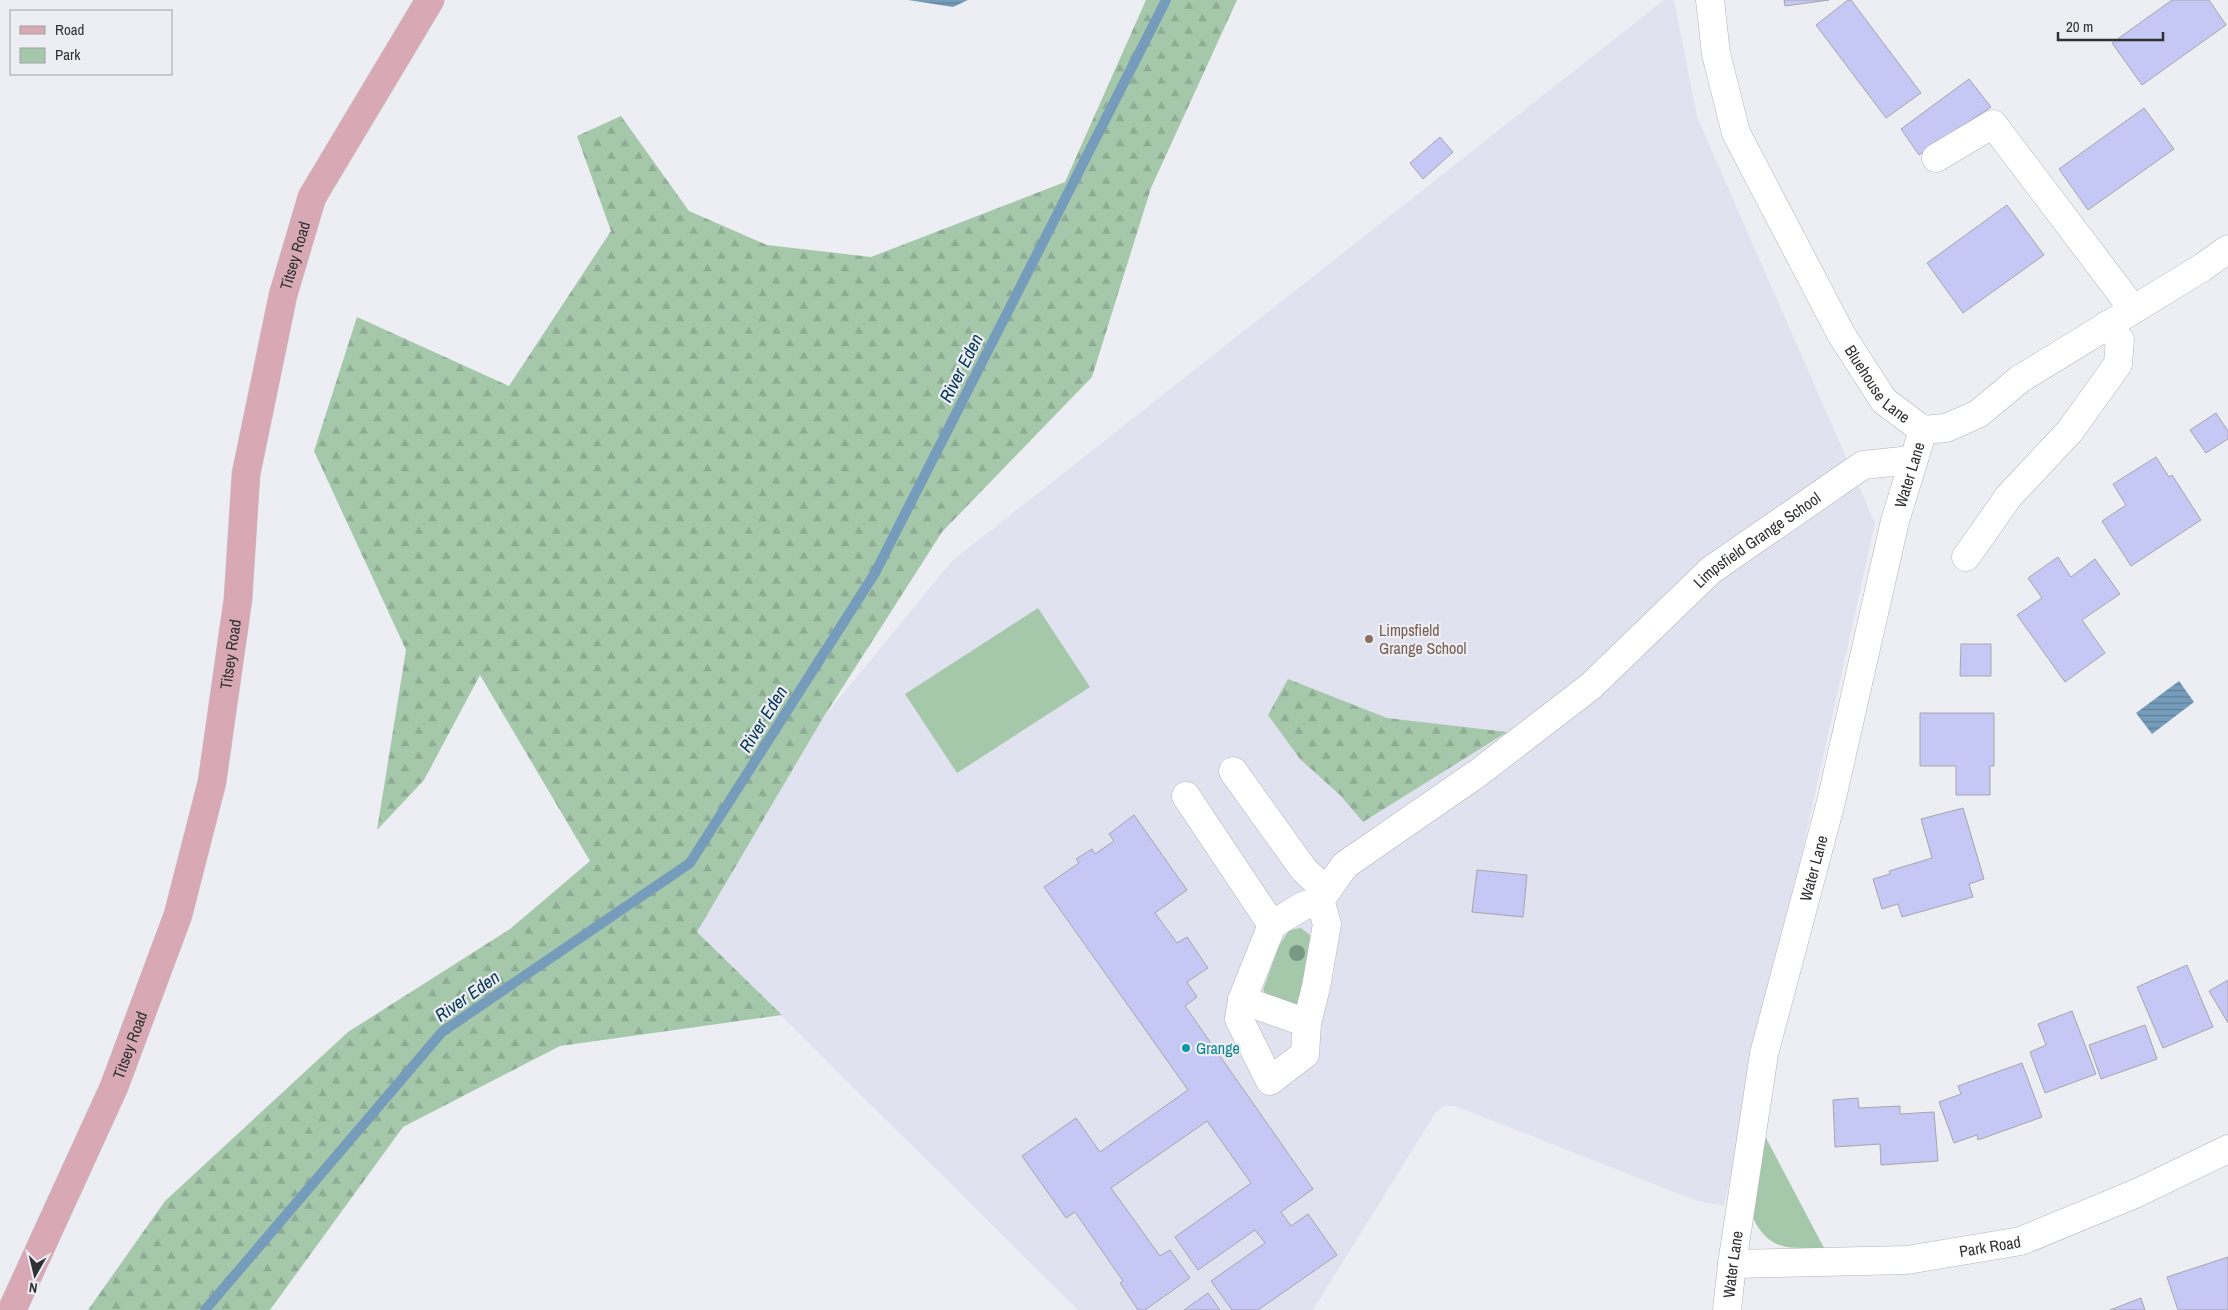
<svg xmlns="http://www.w3.org/2000/svg" width="2228" height="1310" viewBox="0 0 2228 1310" font-family="'Archivo Narrow',sans-serif">
	<style>
		.built { fill: #e1e2ef }
		.green { fill: #a5c8ab }
		.forest { fill: url(#forest-firs) }
		.water { fill: url(#water-rules) }
		.lines { fill: none; stroke-linecap: round; stroke-linejoin: round }
		.stream { stroke: #759cbb; stroke-width: 10 }
		.building { fill: #c5c7f4; stroke: #a6a6ac }
		.minor-casing { stroke: #b2b3b8; stroke-width: 29 }
		.major-casing { stroke: #c9c9ca; stroke-width: 29 }
		.minor { stroke: #fff; stroke-width: 28 }
		.major { stroke: #d8a9b4; stroke-width: 28 }
		.tree { fill: #789984 }
		.education-dot { fill: #8d6e63; stroke: #edeef3; stroke-width: 2 }
		.culture-dot { fill: #0f9aa8; stroke: #edeef3; stroke-width: 2 }
		.labels { text-anchor: middle; dominant-baseline: central; stroke-width: 4.5; stroke-linejoin: round; paint-order: stroke }
		.street-label { font-size: 16px; fill: #303133; stroke: #edeef3 }
		.education-label { font-size: 16px; fill: #785e54; stroke: #edeef3; text-anchor: start }
		.culture-label { font-size: 16px; fill: #0d838f; stroke: #edeef3; text-anchor: start }
		.water-label { font-size: 18px; font-style: italic; fill: #033655; stroke: #edeef3 }
	</style>
	<defs>
		<pattern id="forest-firs" width="22" height="20" patternUnits="userSpaceOnUse" patternTransform="scale(1.25)"><rect width="22" height="20" fill="#a5c8ab"/><path d="M5 1l3.5 6h-7zM16 11l3.5 6h-7z" fill="#8eac94"/></pattern>
		<pattern id="water-rules" width="6" height="5" patternUnits="userSpaceOnUse" patternTransform="scale(1.25)"><rect width="6" height="5" fill="#759cbb"/><path d="M0 2.5h6" fill="none" stroke="#608099"/></pattern>
	</defs>
	<rect width="100%" height="100%" fill="#edeef3"/>
	<path class="built" d="M1664,0H1674L1697,117L1875,523L1724,1206L1697,1201L1455,1106H1444L1436,1112L1313,1310H1078L697,932L823,718L952,561Z"/>
	<path class="green" d="M1038,608L1090,687L957,773L905,694Z
		M1301,928L1311,936L1315,955L1301,1004L1287,1005L1268,998L1263,990L1279,946L1289,930Z
		M1765,1136L1824,1248C1788,1248 1769,1252 1752,1216Z"/>
	<path class="forest" d="M1146,0H1237L1151,188L1092,377L942,532L823,718L697,932L782,1015L560,1046L403,1127L270,1310H88L165,1201L348,1032L510,929L590,861L480,675L424,780L377,830L406,650L314,451L357,317L509,386L611,231L577,136L621,116L689,211L767,245L871,257L1065,182Z
		M1288,679L1387,718L1507,732L1363,822L1340,795L1300,759L1268,715Z"/>
	<path class="water" d="M908,0H968L953,7Z
		M2179,681L2194,702L2152,734L2136,713Z"/>
	<g class="lines">
		<path class="stream" d="M205,1310L442,1032L690,863L875,573L1166,0"/>
	</g>
	<path class="building" d="M1784,0H1829L1785,6Z
		M1848,0H1851L1921,93L1886,118L1816,25Z
		M2172,0H2209L2226,25L2142,85L2112,43Z
		M1969,79L1991,107L1919,155L1901,129Z
		M2144,108L2174,149L2088,210L2059,169Z
		M1440,137L1453,152L1423,179L1410,163Z
		M2007,205L2044,255L1963,313L1927,263Z
		M2216,413L2228,431V439L2206,453L2190,430Z
		M2156,457L2169,477L2172,475L2201,520L2131,566L2102,521L2126,505L2113,484Z
		M2058,557L2071,577L2095,559L2120,594L2082,620L2105,653L2065,682L2017,615L2042,598L2028,578Z
		M1961,644H1991V676H1960Z
		M1920,713H1994V766H1990V795H1956V766H1920Z
		M1963,808L1984,879L1969,884L1973,897L1902,917L1898,904L1882,909L1873,879L1890,874L1889,871L1932,858L1921,819Z
		M1134,815L1187,890L1155,913L1177,943L1187,937L1208,968L1187,982L1197,997L1185,1006L1313,1189L1281,1212L1291,1226L1308,1214L1337,1255L1258,1310H1232L1211,1281L1265,1243L1255,1230L1198,1270L1175,1237L1251,1183L1207,1121L1111,1188L1160,1256L1170,1250L1190,1278L1145,1310H1138L1120,1283L1123,1281L1075,1212L1066,1218L1022,1156L1076,1118L1100,1152L1188,1090L1044,887L1079,863L1076,859L1092,849L1095,854L1114,841L1109,834Z
		M1477,870L1527,875L1523,917L1472,912Z
		M2187,965L2213,1027L2163,1048L2137,987Z
		M2228,980V1023L2209,991Z
		M2072,1011L2096,1074L2045,1093L2030,1052L2046,1045L2038,1024Z
		M2145,1025L2157,1059L2101,1079L2089,1045Z
		M2022,1063L2042,1117L1978,1140L1977,1135L1954,1143L1939,1102L1961,1094L1958,1086Z
		M1858,1098L1859,1108L1900,1106V1114L1934,1112L1938,1161L1881,1165L1880,1144L1835,1147L1833,1100Z
		M2228,1257V1310H2178L2167,1277Z
		M1208,1293L1220,1310H1184Z
		M2141,1298L2145,1310H2110Z"/>
	<g class="lines">
		<defs>
			<g id="minor">
				<path id="s1" d="M1710,0L1716,54L1736,133L1841,334L1884,401L1923,430L1946,428L1978,414L2020,379L2203,267L2228,249"/>
				<path d="M1936,158L1993,124L2133,309"/>
				<path d="M1966,557L2009,496L2070,431L2118,364L2120,340L2107,325"/>
				<path d="M1233,771L1304,870L1327,891"/>
				<path d="M1186,796L1272,925"/>
				<path id="s2" d="M1320,900L1345,865L1478,773L1591,686L1711,570L1863,465L1912,460"/>
				<path d="M1320,900L1327,924L1316,987L1307,1023L1305,1054L1270,1081L1239,1019L1242,1000L1272,925L1301,907Z"/>
				<path d="M1242,1000L1307,1023"/>
				<path id="s3" d="M1732,1264L1907,1260L2021,1241L2137,1193L2228,1149"/>
				<path id="s4" d="M1727,1310L1732,1264L1764,1054L1831,802L1895,521L1923,430"/>
			</g>
			<g id="major">
				<path id="s5" d="M12,1310L114,1087L178,915L212,782L238,599L246,474L283,295L312,197L430,0"/>
			</g>
		</defs>
		<use href="#minor" class="minor-casing"/>
		<use href="#major" class="major-casing"/>
		<use href="#minor" class="minor"/>
		<use href="#major" class="major"/>
	</g>
	<circle class="tree" cx="1297" cy="953" r="8"/>
	<circle class="education-dot" cx="1369" cy="639" r="5"/>
	<circle class="culture-dot" cx="1186" cy="1048" r="5"/>
	<g class="labels">
		<g class="street-label">
			<text stroke="none"><textPath href="#s5" startOffset="1100">Titsey Road</textPath></text>
			<text stroke="none"><textPath href="#s1" startOffset="425">Bluehouse Lane</textPath></text>
			<text stroke="none"><textPath href="#s4" startOffset="856">Water Lane</textPath></text>
			<text stroke="none"><textPath href="#s2" startOffset="569">Limpsfield Grange School</textPath></text>
			<text stroke="none"><textPath href="#s5" startOffset="695">Titsey Road</textPath></text>
			<text stroke="none"><textPath href="#s4" startOffset="451">Water Lane</textPath></text>
			<text stroke="none"><textPath href="#s5" startOffset="290">Titsey Road</textPath></text>
			<text stroke="none"><textPath href="#s3" startOffset="259">Park Road</textPath></text>
			<text stroke="none"><textPath href="#s4" startOffset="46">Water Lane</textPath></text>
		</g>
		<g class="education-label">
			<text x="1379" y="630">Limpsfield<tspan x="1379" dy="18">Grange School</tspan></text>
		</g>
		<g class="culture-label">
			<text x="1196" y="1048">Grange</text>
		</g>
		<g class="water-label">
			<text transform="translate(961 368) rotate(-63)">River Eden</text>
			<text transform="translate(763 719) rotate(-58)">River Eden</text>
			<text transform="translate(467 996) rotate(-35)">River Eden</text>
		</g>
	</g>
	<rect x="10" y="10" width="162" height="65" fill="#edeef3" stroke="#a1a2a6"/>
	<rect x="20" y="26" width="25" height="8" fill="#d8a9b4" stroke="#a1a2a6"/>
	<text x="55" y="35" font-size="15" fill="#303133">Road</text>
	<rect x="20" y="48" width="25" height="15" fill="#a5c8ab" stroke="#a1a2a6"/>
	<text x="55" y="60" font-size="15" fill="#303133">Park</text>
	<g transform="translate(35 1275) rotate(188)" stroke="#edeef3" stroke-width="4" paint-order="stroke">
	<path d="M0-4L9 19L0 12L-9 19Z" fill="#303133"/>
	<text y="-8" font-size="14" font-weight="bold" text-anchor="middle" fill="#303133">N</text>
	</g>
	<path d="M2058 32v8h105v-8" fill="none" stroke="#303133" stroke-width="2.5"/>
	<text x="2066" y="32" font-size="15" fill="#303133" stroke="#edeef3" stroke-width="4" paint-order="stroke">20 m</text>
</svg>
